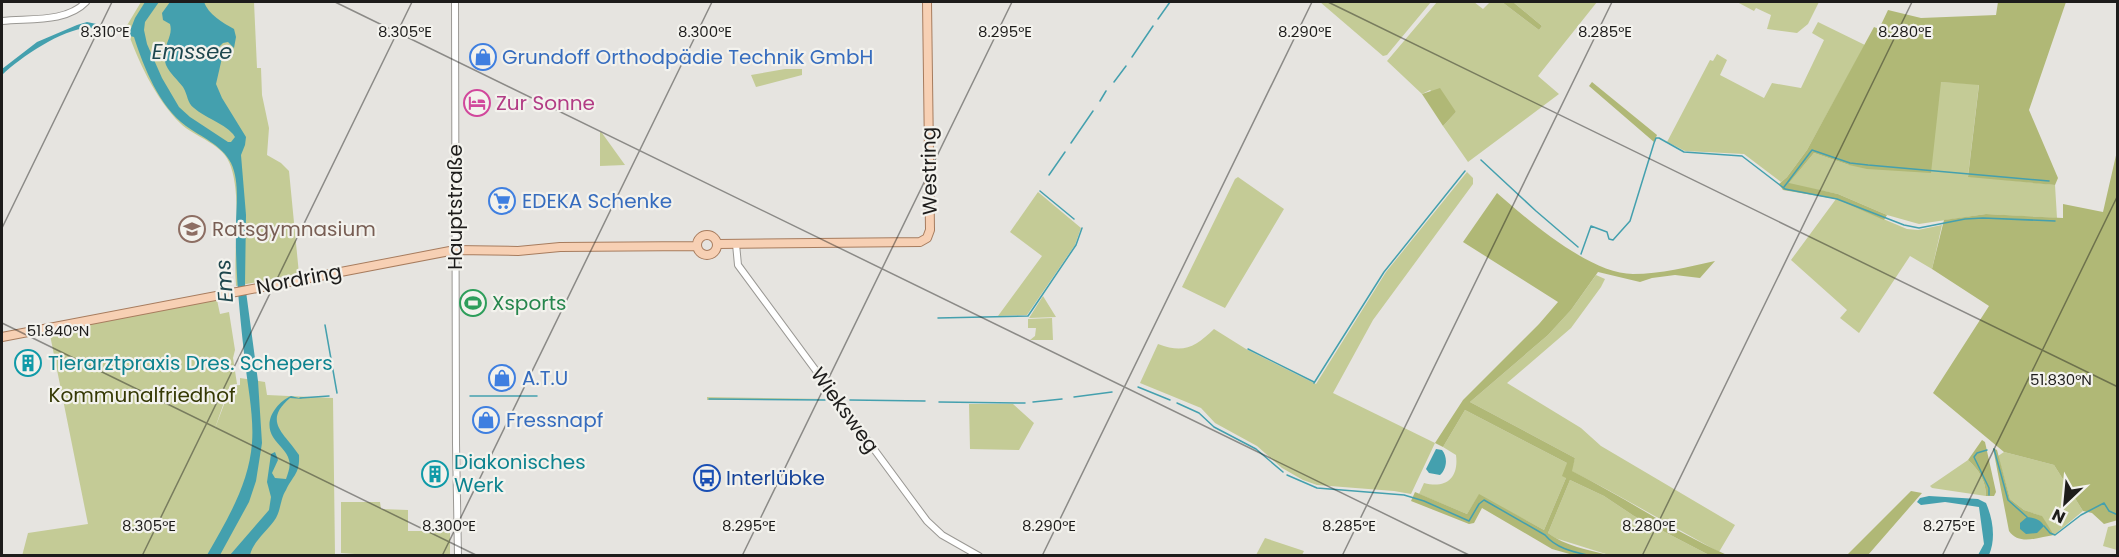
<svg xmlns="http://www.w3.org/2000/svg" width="2119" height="557" viewBox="0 0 2119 557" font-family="Poppins,sans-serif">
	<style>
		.green { fill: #c4cb96 }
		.forest { fill: #b0b876 }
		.water { fill: #44a0ae }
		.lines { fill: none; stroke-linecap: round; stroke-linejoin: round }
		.stream { stroke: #44a0ae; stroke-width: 1.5 }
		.minor-casing { stroke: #9a9894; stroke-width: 8 }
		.major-casing { stroke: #a77c5e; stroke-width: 10 }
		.minor { stroke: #fff; stroke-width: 6 }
		.major { stroke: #f7d0b4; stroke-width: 8 }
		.ticks { fill: none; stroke: #1d1c1b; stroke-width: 1.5; stroke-opacity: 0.45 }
		.labels { text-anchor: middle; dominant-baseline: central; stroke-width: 4.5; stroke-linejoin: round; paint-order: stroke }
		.shop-label { font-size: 20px; fill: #366cbe; stroke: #f3f2ed; text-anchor: start }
		.hotel-label { font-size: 20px; fill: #b23c85; stroke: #f3f2ed; text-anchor: start }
		.street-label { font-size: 20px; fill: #1d1c1b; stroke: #f3f2ed }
		.education-label { font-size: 20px; fill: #785e54; stroke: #f3f2ed; text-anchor: start }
		.leisure-label { font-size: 20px; fill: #27864d; stroke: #f3f2ed; text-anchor: start }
		.culture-label { font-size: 20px; fill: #0d838f; stroke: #f3f2ed; text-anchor: start }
		.park-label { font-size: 20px; fill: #353904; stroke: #f3f2ed }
		.transit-label { font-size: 20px; fill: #164399; stroke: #f3f2ed; text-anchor: start }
		.water-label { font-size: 21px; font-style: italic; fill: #1d464d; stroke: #f3f2ed }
		.ticks-label { font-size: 15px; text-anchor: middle; fill: #1d1c1b; stroke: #f3f2ed; stroke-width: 4.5; stroke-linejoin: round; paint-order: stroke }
	</style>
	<rect width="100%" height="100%" fill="#e6e4e0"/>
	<path class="green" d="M141,2H254L257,68H261L262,95L269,128L267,155L281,163L289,171L299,274L236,286C233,248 242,201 231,167C224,143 195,138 180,123C155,98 138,61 126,27Z
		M1320,2H1431L1387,55L1383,56Z
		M1437,2H1474L1483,9L1490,2H1502L1539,30L1542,26L1513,2H1597L1538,76L1559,94L1468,162L1443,126L1456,112L1430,90L1422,94L1387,61Z
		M1737,2H1819L1808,24L1797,33L1767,29L1771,15L1756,8L1754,11Z
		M1818,22L1865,45L1807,150L1787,177L1781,182L1744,154L1685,151L1667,142L1710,60L1713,61L1717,54L1727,60L1720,75L1764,98L1772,83L1801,88L1824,40L1812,33Z
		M785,69H802V75L756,87L751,75Z
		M1941,82L1979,84L1968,176L2055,185L2057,218L1986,214L1919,224L1887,215L1838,194L1788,184L1814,153L1849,165Z
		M600,132L602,133L625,165L600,166Z
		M1467,172L1473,178V184L1373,320L1333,393L1435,443L1411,494L1394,491L1317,485L1303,480L1282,468L1257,446L1215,423L1201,408L1140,383L1158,344C1184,354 1195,347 1214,329L1246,349L1316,384L1386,272Z
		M1238,177L1284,209L1225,308L1182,287L1235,179Z
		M1038,192L1081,228L1075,245L1027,315L998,316L1042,256L1010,232Z
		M1836,199L1907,229L1918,230L1942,225L1932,269L1910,256L1859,333L1840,318L1847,310L1791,260Z
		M1596,275L1605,279L1601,287L1571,328L1507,383L1581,428L1601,446L1735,525L1719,552C1669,525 1622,496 1571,471L1575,458L1470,402L1548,335L1571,310Z
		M1043,296L1056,317L1029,318Z
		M217,300L220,314L229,312L235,350L233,358L237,384L230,385L214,431L231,386L240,385V378L265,382L267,395L333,398L335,555L22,556L28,533L88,524L50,335L51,332Z
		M1052,318L1053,340H1030L1035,336L1036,328H1028V319Z
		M707,397L827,399L707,400Z
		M969,404H1013L1034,423L1019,450L970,449Z
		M1465,410L1567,463L1566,478L1544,530L1479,495L1467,514L1419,494L1424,483C1446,489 1459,478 1456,455L1443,447Z
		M2004,452L2054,465L2083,511L2054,535L2041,516L2024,510L2010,499L1998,456Z
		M1968,460C1979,470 1986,481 1986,496L1932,488L1930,486Z
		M1570,480L1604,496L1634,516L1709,555H1609L1555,538L1548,533Z
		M341,502H380L381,509L408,510V531H450V555L381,556L341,553Z
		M2117,525V550L2103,546L2108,527Z
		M1265,538L1304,551L1302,555H1256Z"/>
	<path class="forest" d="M1502,2H1513L1542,26L1539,30Z
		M1998,2H2066L2029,110L2058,178L2055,185L1968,177L1979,85L1941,82L1931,173L1867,169L1849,165L1814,153L1789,183L1838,194L1887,215L1884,220L1836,199L1783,190L1779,184L1787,177L1807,150L1874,27L1879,29L1888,10L1921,18L1996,15Z
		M1592,82L1657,135L1654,142L1589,86Z
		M1440,88L1456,112L1443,126L1422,94Z
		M2117,151L2118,520L2104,524L2092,513L2083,511L2054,465L2004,452L1933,393L1989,306L1932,269L1944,220L1986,214L2063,218V204L2103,212Z
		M1497,193C1528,220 1590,274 1633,274C1661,274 1688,267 1715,261L1700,278L1675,275L1652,278L1640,282L1598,272L1571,310L1548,335L1470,402L1575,458L1572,471C1624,497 1673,531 1727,555H1709L1634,516L1604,496L1570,480L1548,533C1565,546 1588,550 1609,555H1573L1552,549L1482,508L1474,523L1469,524L1411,501L1415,492L1467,514L1479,494L1544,530L1566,478L1562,476L1567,463L1465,410L1443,447L1435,443L1463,400L1539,324L1558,302L1463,242Z
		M1982,440L1985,442L1996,492L1994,496H1986C1986,481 1979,470 1968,460Z
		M1993,448L1997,450L2010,499L2024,510L2042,516L2054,535C2039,537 2019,546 2009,531Z
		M1911,491L1922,493L1868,555H1847Z"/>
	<path class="water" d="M145,2H159L145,22L144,30L147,44L162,78L179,107L190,117L228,142H231L235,137L233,134C222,122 205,118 194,108C187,103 188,95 183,87C178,80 170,74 166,65C160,46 174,38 170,24L163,20L162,13L170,2H204C208,14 223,23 234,29L236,37L234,48L228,42L223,43L219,47L218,54L222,58L216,84L222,98L246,137L245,145L241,155L246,215L245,284L258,381L262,443L256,481L249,502L220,555H207C227,520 249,484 252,443C254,417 248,388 245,362C240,316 235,272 236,226C236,206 240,182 231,163C222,145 201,137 186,126C159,106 144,68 134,37C120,34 103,28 88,28C62,29 21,57 2,75V69L37,42L77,25L87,22L130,31L135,18Z
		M291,396L303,399L290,398C262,422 285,433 299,455C300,474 293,475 286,490C280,499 281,512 274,521C266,532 253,542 250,555H230L269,510L271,497L267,482L271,454L275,452L278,460L272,473L275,478L286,479C288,473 291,466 289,460C287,451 278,445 273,437C263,421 276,403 291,396Z
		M1436,449L1442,450C1448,457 1447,469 1440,475L1429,473L1426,469Z
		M1929,496L1978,499L1986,503C1993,519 1996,539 1989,555H1978L1984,544L1979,507L1945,502L1921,505L1917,502L1920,498Z
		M2027,517C2034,518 2040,519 2044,526L2037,533L2026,534L2020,529V523Z"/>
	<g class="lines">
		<path class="stream" d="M1158,19L1170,2
			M1132,57L1153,26
			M1114,82L1126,66
			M1100,101L1106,91
			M1071,143L1093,111
			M1481,160L1536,211L1578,247
			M1049,175L1065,152
			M1784,187L1812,150L1850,163L1868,165L2049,181
			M1040,191L1074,219
			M1581,254L1591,226L1607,232L1609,239L1613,240L1630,221L1654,143L1656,138H1659L1684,152L1742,156L1785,189L1837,199L1904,225L1919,228L1965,219L1983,218L2055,221
			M938,318L1028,316L1076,245L1082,228
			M325,325L337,393
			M1248,349L1314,382
			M1314,383L1384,272L1465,171
			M1138,387L1170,400
			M470,396H537
			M1074,397L1112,392
			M300,398L329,396
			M709,399L825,400
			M850,400L925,401
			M939,402L1025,403
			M1033,402L1062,399
			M1177,403L1199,413L1214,427L1256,449L1283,472
			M1994,449L2008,500L2027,517
			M1987,450L1977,453L1974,457L1989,488V495
			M1287,475L1317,488L1404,495L1424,501L1469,521L1479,504L1484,500L1545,535C1557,549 1574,552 1591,556
			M2044,526L2050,533L2055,535L2081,515L2104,503L2109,511L2118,515"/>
		<defs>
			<path id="minor" d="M455,2L456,444L458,556
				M2,21C29,18 66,23 86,2
				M736,244L738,265L927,521L942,535L979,556"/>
			<path id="major" d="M697 245a10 10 0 1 1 20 0a10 10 0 1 1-20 0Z
				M717,244L920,242L927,238L930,230L927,2
				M2,337L455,250L518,251L560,247L697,246"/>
		</defs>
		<use href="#minor" class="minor-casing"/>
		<use href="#major" class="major-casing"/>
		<use href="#minor" class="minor"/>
		<use href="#major" class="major"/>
	</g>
	<path class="ticks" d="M335,2L1471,556M1328,2L2118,387M2,228L112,2M2,323L478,556M142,556L412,2M442,556L712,2M742,556L1012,2M1042,556L1312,2M1342,556L1612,2M1642,556L1912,2M1942,556L2118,195"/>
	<defs>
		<symbol id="shop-ring" viewBox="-11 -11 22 22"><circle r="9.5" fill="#f3f2ed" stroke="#3f7fe0" stroke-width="1.5"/><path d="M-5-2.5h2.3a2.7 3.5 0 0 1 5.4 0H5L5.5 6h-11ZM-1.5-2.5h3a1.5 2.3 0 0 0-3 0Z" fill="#3f7fe0"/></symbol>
		<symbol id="hotel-ring" viewBox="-11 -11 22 22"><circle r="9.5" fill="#f3f2ed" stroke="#d1479c" stroke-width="1.5"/><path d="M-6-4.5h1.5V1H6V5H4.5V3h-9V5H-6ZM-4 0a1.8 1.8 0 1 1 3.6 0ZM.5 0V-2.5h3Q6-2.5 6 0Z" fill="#d1479c"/></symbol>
		<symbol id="supermarket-ring" viewBox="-11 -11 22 22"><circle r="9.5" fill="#f3f2ed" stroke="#3f7fe0" stroke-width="1.5"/><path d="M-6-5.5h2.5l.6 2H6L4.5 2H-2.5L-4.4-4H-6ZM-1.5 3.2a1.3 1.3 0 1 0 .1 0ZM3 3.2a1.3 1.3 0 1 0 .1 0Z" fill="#3f7fe0"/></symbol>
		<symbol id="school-ring" viewBox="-11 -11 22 22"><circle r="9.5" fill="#f3f2ed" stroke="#8d6e63" stroke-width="1.5"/><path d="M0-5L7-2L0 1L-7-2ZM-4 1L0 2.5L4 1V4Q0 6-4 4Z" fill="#8d6e63"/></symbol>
		<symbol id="stadium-ring" viewBox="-11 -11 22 22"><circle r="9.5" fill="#f3f2ed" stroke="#2e9e5b" stroke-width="1.5"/><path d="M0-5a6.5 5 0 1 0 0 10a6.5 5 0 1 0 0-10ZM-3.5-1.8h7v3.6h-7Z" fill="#2e9e5b"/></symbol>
		<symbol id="building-ring" viewBox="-11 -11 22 22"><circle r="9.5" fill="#f3f2ed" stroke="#0f9aa8" stroke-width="1.5"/><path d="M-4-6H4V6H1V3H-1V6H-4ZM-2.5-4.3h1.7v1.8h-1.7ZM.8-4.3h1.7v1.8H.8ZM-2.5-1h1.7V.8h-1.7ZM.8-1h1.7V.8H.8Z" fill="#0f9aa8"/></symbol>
		<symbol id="bus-ring" viewBox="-11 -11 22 22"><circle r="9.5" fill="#f3f2ed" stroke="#1a4fb4" stroke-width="1.5"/><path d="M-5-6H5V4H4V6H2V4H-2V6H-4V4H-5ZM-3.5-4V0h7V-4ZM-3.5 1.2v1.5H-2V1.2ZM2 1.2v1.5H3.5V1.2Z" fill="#1a4fb4"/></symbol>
	</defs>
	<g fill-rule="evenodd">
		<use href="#shop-ring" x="468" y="42" width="30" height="30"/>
		<use href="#hotel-ring" x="462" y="88" width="30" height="30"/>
		<use href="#supermarket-ring" x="487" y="186" width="30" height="30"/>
		<use href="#school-ring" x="177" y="214" width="30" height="30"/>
		<use href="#stadium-ring" x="458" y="288" width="30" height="30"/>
		<use href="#building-ring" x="13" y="348" width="30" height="30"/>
		<use href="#shop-ring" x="487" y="363" width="30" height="30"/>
		<use href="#shop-ring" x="471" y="405" width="30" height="30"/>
		<use href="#building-ring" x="420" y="459" width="30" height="30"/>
		<use href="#bus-ring" x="692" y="463" width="30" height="30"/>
	</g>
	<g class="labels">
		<g class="shop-label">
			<text x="502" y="57">Grundoff Orthodpädie Technik GmbH</text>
			<text x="522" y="201">EDEKA Schenke</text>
			<text x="522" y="378">A.T.U</text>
			<text x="506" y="420">Fressnapf</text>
		</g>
		<g class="hotel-label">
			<text x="496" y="103">Zur Sonne</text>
		</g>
		<g class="street-label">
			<text transform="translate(929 171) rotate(-91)">Westring</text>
			<text transform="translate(455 207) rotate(-90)">Hauptstraße</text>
			<text transform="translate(299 279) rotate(-11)">Nordring</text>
			<text transform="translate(845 410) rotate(54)">Wieksweg</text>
		</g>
		<g class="education-label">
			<text x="212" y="229">Ratsgymnasium</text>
		</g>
		<g class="leisure-label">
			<text x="492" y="303">Xsports</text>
		</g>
		<g class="culture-label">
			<text x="48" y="363">Tierarztpraxis Dres. Schepers</text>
			<text x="454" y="462">Diakonisches<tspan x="454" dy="23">Werk</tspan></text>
		</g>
		<g class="park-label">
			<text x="142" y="395">Kommunalfriedhof</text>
		</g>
		<g class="transit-label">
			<text x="726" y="478">Interlübke</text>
		</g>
		<g class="water-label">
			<text x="192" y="51">Emssee</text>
			<text transform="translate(224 281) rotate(-94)">Ems</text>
		</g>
	</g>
	<g class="ticks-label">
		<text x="1905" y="37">8.280°E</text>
		<text x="105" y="37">8.310°E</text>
		<text x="405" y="37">8.305°E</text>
		<text x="705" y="37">8.300°E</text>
		<text x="1005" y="37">8.295°E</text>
		<text x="1305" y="37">8.290°E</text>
		<text x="1605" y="37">8.285°E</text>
		<text x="58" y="336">51.840°N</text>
		<text x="2061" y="385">51.830°N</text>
		<text x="149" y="531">8.305°E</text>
		<text x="449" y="531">8.300°E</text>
		<text x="749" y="531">8.295°E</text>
		<text x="1049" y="531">8.290°E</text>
		<text x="1349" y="531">8.285°E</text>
		<text x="1649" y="531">8.280°E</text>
		<text x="1949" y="531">8.275°E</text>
	</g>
	<rect width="2119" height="557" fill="none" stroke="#1d1c1b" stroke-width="6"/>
	<g transform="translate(2065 503) rotate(206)" stroke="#f3f2ed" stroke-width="4.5" paint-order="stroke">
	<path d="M0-4.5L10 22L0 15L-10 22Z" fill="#1d1c1b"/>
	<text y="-9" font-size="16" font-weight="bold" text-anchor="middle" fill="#1d1c1b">N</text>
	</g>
</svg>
